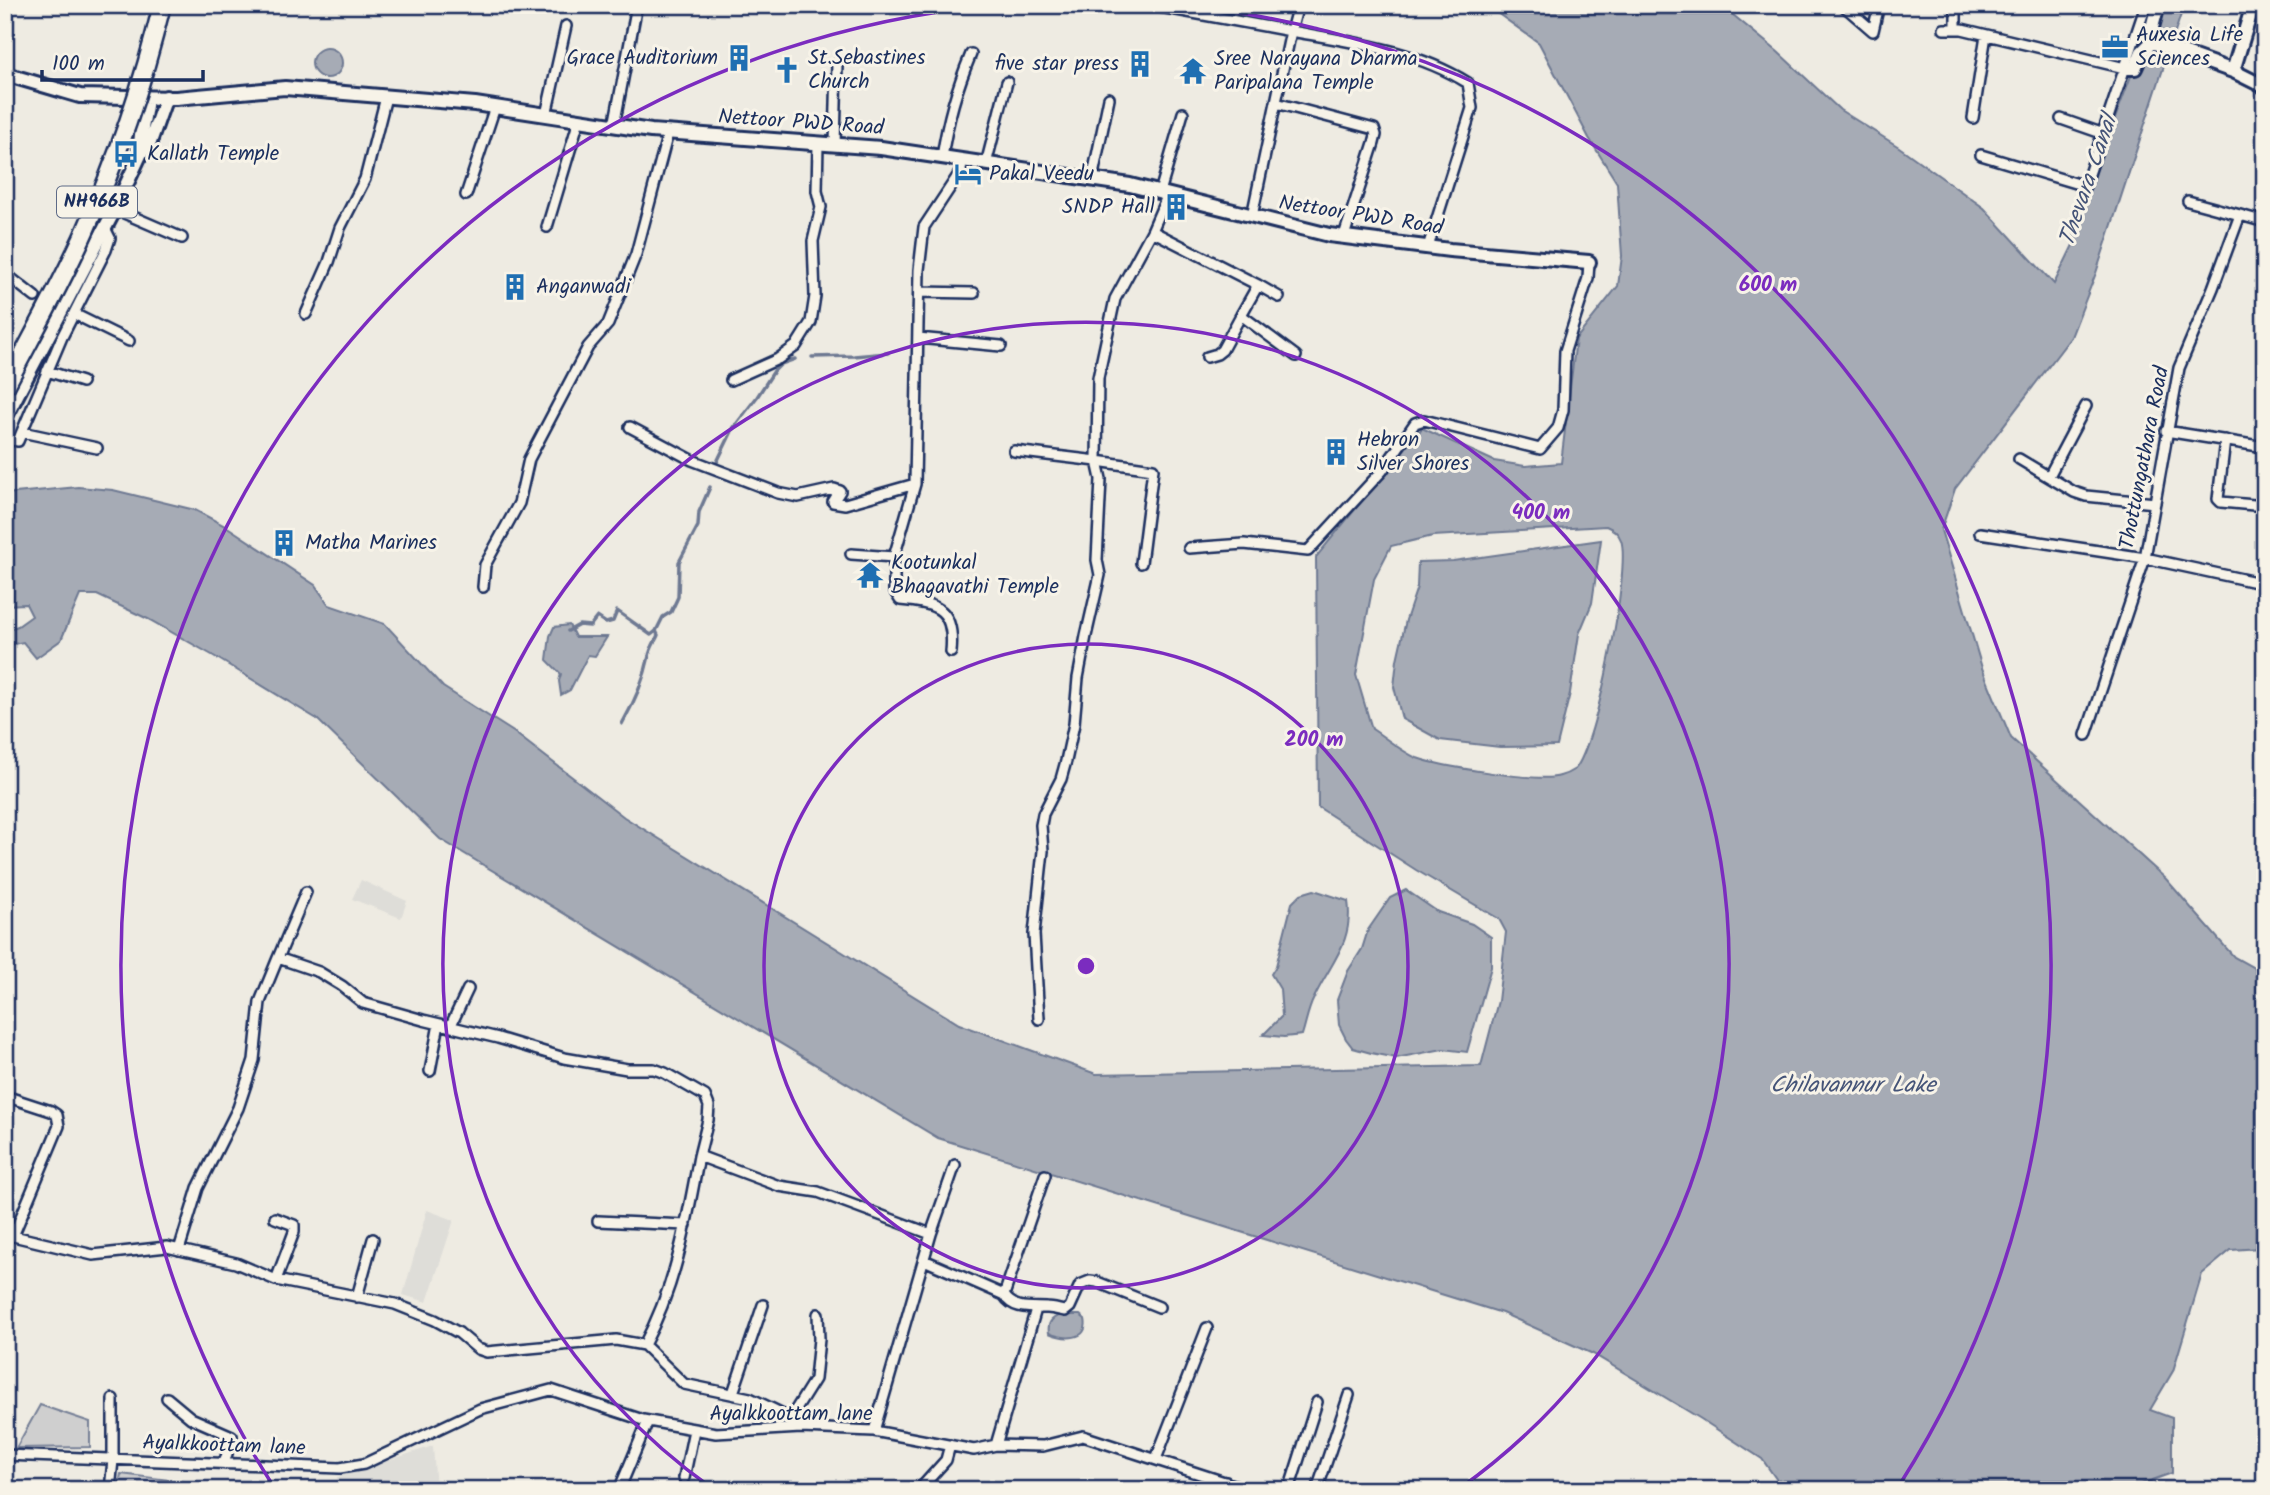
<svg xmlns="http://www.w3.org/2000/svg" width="2270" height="1495" viewBox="0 0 2270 1495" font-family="Kalam,sans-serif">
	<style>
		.built { fill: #deddd8 }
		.green { fill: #cfcfcf; stroke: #757f96; stroke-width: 2 }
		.water { fill: #a6abb5; stroke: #6e7992; stroke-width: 2; fill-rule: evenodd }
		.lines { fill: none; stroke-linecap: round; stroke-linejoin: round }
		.stream { stroke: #6e7992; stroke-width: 3.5 }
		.street-casing { stroke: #1b2f5e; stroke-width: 14 }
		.secondary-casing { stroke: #1b2f5e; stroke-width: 18 }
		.street { stroke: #f7f3e8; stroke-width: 9 }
		.secondary { stroke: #f7f3e8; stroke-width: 12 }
		.highway-bridge-casing { stroke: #1b2f5e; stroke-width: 21; stroke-linecap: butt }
		.highway-bridge { stroke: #f7f3e8; stroke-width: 16 }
		.ring { fill: none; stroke: #7b2cbf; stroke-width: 3.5 }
		.labels { text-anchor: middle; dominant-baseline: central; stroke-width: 6; stroke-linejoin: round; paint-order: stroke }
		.shield { fill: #f7f3e8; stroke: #5d6a87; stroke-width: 2 }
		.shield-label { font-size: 19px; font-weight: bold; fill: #1b2f5e }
		.poi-label { font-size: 21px; fill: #1b2f5e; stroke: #f7f3e8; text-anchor: start }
		.street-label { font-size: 21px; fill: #1b2f5e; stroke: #f7f3e8 }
		.water-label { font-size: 23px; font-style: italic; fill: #455478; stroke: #f7f3e8 }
		.centre { fill: #7b2cbf; stroke: #f7f3e8; stroke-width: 3.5 }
		.ring-label { font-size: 21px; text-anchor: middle; font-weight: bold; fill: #7b2cbf; stroke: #f7f3e8; stroke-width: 6; stroke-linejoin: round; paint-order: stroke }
	</style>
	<rect width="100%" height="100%" fill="#eeebe2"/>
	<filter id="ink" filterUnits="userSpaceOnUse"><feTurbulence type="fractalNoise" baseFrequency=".0143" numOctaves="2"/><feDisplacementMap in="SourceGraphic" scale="14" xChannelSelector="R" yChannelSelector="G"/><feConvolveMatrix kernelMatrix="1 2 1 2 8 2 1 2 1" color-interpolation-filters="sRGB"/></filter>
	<g filter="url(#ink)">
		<path class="built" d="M361,880L407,901L401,918L352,899Z
			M427,1210L454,1220L427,1302L403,1295Z
			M433,1446L436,1490H336L337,1477Z"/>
		<path class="green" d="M40,1405L90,1422V1447L16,1448Z
			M121,1474L194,1483L193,1490H118Z"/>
		<path class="water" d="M1486,5H1721L1778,52L1840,110L1899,147L1984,208L2054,284L2074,243V229L2148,30L2154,5H2184L2096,273L2071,337L1955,489L1941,530L1982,668L2011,738L2166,879L2234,957L2265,974V1244L2260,1248L2231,1250L2202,1274L2173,1371L2150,1410L2172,1418V1473L2125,1490H1784L1762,1459L1701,1419L1593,1354L1502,1313L938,1138L440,839L317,719L212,655L148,619L97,595H80L61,640L36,658L23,642L5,646V630L18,626L32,616L26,604L5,605V494L78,487L113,490L195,510L229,528L315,585L329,605L385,624L443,687L515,733L624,817L959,1024L1096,1074L1481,1066L1498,1001L1506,932L1499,919L1416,870L1318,807L1316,557L1422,428L1494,461L1525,466L1561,463L1576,339L1618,286L1622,256L1617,183L1589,138L1539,43ZM1606,526C1613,529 1618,532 1621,540C1631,568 1596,747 1575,769C1572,771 1564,775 1560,776C1541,783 1439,766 1417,758C1402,752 1386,738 1372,729L1356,675L1374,579L1391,546L1433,536Z
			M312 63a15 15 0 1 1 30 0a15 15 0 1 1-30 0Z
			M1601,540L1592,603L1579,634L1570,693L1557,746L1500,747L1440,740L1402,719L1394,687L1397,660L1406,620L1417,587L1418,562L1453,561Z
			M569,625L575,637H607L595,656L588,655L570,690L561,695L559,681L561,674L547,660L550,636L554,627Z
			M1314,890L1348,901C1354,943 1330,963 1314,998C1308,1009 1306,1023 1302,1035L1284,1037L1263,1035L1282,1016L1280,989L1271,974L1276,966L1292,903L1301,894Z
			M1406,890L1438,912L1472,924L1491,937V967L1467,1052L1443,1049L1396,1058L1371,1053L1353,1048L1346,1039L1339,1025L1337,1000L1348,971L1362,949L1368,930L1390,898Z
			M1064,1315H1080L1085,1319C1090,1342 1063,1339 1049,1333C1047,1322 1053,1316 1064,1315Z"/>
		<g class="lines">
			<path class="stream" d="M812,357L854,356L888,353
				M717,462L734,427L757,397L774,371L781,364L795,359
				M568,631L579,625L590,626L597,617L606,623L613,621L617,611L651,635L656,631L663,617L671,612L678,597L679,562L698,526L699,512L710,487
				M622,724C635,701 644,680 649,656C650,649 655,642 658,635L656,631"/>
			<defs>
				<path id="street" d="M1149,5L1291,31L1298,5
					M1843,5L1873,31L1879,5
					M1956,5V29
					M1944,29H1962L2125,68
					M1276,103L1374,129L1376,135L1374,143L1344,236
					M546,115L566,26
					M1973,118L1986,35
					M2061,119L2104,134
					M614,126L637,5
					M835,145L837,64
					M1981,155L2085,186L2146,5
					M942,157C948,119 956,90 971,54
					M986,164L1007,82
					M1092,180L1109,98
					M2264,180L2265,179
					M1160,192L1183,113
					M1168,194L1152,231L1258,285L1241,315L1296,356
					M466,195L495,107
					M2188,201L2240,215
					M115,209L182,238
					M1252,216L1291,31C1352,42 1415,50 1468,83L1472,108L1428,247
					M547,227L579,120
					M7,275L35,297
					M1258,285L1279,297
					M919,292L974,293
					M74,314L129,341
					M306,314L329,262L340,228L365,179L386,97
					M918,338L1001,346
					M1207,357L1217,354L1222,350L1241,315
					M47,371L82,382
					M731,380L778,359L796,346L811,322L815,296L813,241L821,207L817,191L818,144
					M630,427L692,460L778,493L798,497L834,489L840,491L833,502L845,504L915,484
					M2166,431L2265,447
					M22,432L97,448
					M5,439L18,441L62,337L106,250L110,238L105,228
					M2225,440L2218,499L2221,502L2265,506
					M1014,451L1097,461L1098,378L1115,299L1152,231
					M2019,459L2074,492L2086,496L2155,503
					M2049,476L2086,406
					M1980,533L2145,558L2265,584
					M1189,548L1244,544L1308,551L1382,471L1415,423L1424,420L1540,449L1558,428L1563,410L1565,351L1588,278L1589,262
					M851,554L894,557
					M483,587L485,565L519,503L529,459L588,347L608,324L636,254L668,133
					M951,652C955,610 939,603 900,600L894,590V557L915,484L919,270L924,227L961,171L962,160
					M2086,735L2145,558L2179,368L2213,288L2240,215L2265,222
					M278,958L306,892
					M1039,1019L1034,934L1043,851L1041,825L1043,814L1061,779L1066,761L1074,724L1078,678L1086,636L1100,575L1097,560L1101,479L1097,461L1153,469L1141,563
					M450,1027L468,989
					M430,1071L439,1024
					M5,1096L51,1111L57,1115L59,1126L13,1236
					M1045,1175L1004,1295C1014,1311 1032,1307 1047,1308C1053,1308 1059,1310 1065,1311L1070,1307L1080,1285L1090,1281L1097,1282L1159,1307
					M275,1218L294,1225V1232L276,1280
					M598,1221L686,1225
					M5,1234L93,1255L167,1247L236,1263L276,1280L395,1304L435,1320L459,1333L478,1349L487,1352L616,1340L644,1345L684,1384L750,1398L783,1414L801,1428
					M179,1250L198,1188L238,1108L254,1060L260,1002L278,958L319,972L342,986L363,1003L423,1020L498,1038L564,1058L627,1069H654L665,1073L705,1096L709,1106L708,1120L699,1156L779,1186L818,1192L931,1234
					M924,1260L1004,1295
					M357,1297L373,1239
					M644,1345C676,1286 687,1221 699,1156
					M733,1393L763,1305
					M167,1398L191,1418L232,1436L224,1464
					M790,1419L815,1379L819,1339L818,1314
					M874,1431L931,1234L955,1165
					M996,1445L1036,1309
					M5,1455L340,1468L364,1464L480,1409L551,1390L643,1420L716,1433L801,1428L874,1431L974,1450L996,1445L1043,1446L1083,1436L1249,1490
					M1156,1459L1207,1328
					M684,1478L694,1430
					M110,1490L113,1460V1399
					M619,1490L648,1421
					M919,1490L946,1460L950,1445
					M1211,1490L1226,1482
					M1289,1490L1317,1402
					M1317,1490L1349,1395
					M2261,1490L2265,1480"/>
				<path id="secondary" d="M2152,42L2233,71L2265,87
					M2152,42L2150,35L2158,5
					M2125,68H2135L2142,52L2152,42
					M2233,71L2253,5
					M5,74L80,96L176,98L285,88L475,104L651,131L881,148L1130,185L1329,235L1450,250L1589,262
					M147,97C146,115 138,135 141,153L149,145L166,97
					M5,418L115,209L141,153"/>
			</defs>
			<use href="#street" class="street-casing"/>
			<use href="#secondary" class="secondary-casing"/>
			<use href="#street" class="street"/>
			<use href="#secondary" class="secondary"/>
			<defs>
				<path id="highway-bridge" d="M5,388C32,336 61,285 85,231C118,158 143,83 162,5"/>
			</defs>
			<use href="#highway-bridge" class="highway-bridge-casing"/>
			<use href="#highway-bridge" class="highway-bridge"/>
		</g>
	</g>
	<g class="ring">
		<circle cx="1086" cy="966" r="322"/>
		<path d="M713 1489A643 643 0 1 1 1459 1489"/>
		<path d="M272 1484A965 965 0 0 1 994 5M1178 5A965 965 0 0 1 1900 1484"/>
	</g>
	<defs>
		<symbol id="office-bare" viewBox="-9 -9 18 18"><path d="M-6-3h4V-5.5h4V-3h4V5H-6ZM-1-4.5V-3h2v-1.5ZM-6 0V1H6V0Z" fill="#1f6fb2" stroke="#f7f3e8" stroke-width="2.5" paint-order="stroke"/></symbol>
		<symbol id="building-bare" viewBox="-9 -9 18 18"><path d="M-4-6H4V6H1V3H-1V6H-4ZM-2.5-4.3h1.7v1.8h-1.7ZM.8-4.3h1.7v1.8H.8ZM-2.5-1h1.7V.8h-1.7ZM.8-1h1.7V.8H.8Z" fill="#1f6fb2" stroke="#f7f3e8" stroke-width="2.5" paint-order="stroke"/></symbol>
		<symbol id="church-bare" viewBox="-9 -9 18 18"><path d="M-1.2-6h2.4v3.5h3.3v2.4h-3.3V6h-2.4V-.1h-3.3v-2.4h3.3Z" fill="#1f6fb2" stroke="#f7f3e8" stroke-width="2.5" paint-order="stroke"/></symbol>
		<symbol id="temple-bare" viewBox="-9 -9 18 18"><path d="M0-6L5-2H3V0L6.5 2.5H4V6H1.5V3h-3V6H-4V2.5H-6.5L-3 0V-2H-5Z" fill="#1f6fb2" stroke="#f7f3e8" stroke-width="2.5" paint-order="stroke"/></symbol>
		<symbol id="bus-bare" viewBox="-9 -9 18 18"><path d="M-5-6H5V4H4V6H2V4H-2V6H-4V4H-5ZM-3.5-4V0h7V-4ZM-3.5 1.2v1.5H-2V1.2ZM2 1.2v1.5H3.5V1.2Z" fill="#1f6fb2" stroke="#f7f3e8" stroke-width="2.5" paint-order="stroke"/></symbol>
		<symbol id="hotel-bare" viewBox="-9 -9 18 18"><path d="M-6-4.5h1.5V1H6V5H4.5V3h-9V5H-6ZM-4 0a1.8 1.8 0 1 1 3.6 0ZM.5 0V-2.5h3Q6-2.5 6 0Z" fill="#1f6fb2" stroke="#f7f3e8" stroke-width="2.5" paint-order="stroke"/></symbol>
	</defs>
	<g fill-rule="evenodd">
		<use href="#office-bare" x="2096" y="28" width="38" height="38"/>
		<use href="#building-bare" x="720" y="39" width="38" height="38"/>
		<use href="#building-bare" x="1121" y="45" width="38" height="38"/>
		<use href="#church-bare" x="768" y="51" width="38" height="38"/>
		<use href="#temple-bare" x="1174" y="52" width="38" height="38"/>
		<use href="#bus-bare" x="107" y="135" width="38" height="38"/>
		<use href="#hotel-bare" x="949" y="155" width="38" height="38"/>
		<use href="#building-bare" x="1157" y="188" width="38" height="38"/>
		<use href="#building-bare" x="496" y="268" width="38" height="38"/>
		<use href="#building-bare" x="1317" y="433" width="38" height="38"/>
		<use href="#building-bare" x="265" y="524" width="38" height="38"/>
		<use href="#temple-bare" x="851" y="556" width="38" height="38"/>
	</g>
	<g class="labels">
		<rect class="shield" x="57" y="186.5" width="80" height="31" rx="5"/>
		<g class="shield-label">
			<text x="97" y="202">NH966B</text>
		</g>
		<g class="poi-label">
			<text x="2136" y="35">Auxesia Life<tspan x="2136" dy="24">Sciences</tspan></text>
			<text x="718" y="58" text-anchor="end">Grace Auditorium</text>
			<text x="808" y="58">St.Sebastines<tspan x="808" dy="24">Church</tspan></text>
			<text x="1214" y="59">Sree Narayana Dharma<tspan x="1214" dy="24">Paripalana Temple</tspan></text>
			<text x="1119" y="64" text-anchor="end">five star press</text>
			<text x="147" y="154">Kallath Temple</text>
			<text x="989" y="174">Pakal Veedu</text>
			<text x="1155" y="207" text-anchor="end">SNDP Hall</text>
			<text x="536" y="287">Anganwadi</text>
			<text x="1357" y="440">Hebron<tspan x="1357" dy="24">Silver Shores</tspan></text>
			<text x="305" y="543">Matha Marines</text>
			<text x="891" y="563">Kootunkal<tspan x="891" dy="24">Bhagavathi Temple</tspan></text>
		</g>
		<g class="street-label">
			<text transform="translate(801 123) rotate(4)">Nettoor PWD Road</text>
			<text transform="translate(1361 216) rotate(9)">Nettoor PWD Road</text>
			<text transform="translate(2145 458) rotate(-79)">Thottungathara Road</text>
			<text x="791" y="1414">Ayalkkoottam lane</text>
			<text transform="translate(224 1446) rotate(2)">Ayalkkoottam lane</text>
		</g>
		<g class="water-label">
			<text transform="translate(2089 181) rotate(-71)">Thevara Canal</text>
			<text x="1853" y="1086">Chilavannur Lake</text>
		</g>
	</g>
	<circle cx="1086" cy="966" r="10" class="centre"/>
	<g class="ring-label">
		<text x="1768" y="291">600 m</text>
		<text x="1541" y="519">400 m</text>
		<text x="1314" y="746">200 m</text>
	</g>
	<rect width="2270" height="1495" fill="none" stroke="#f7f3e8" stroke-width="28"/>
	<rect x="14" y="14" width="2242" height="1467" fill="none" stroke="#1b2f5e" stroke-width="2.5" filter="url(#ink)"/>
	<path d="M42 70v10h161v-10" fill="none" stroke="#1b2f5e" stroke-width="3.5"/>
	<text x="52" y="70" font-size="21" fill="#1b2f5e" stroke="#f7f3e8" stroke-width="5" paint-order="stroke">100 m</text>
</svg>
